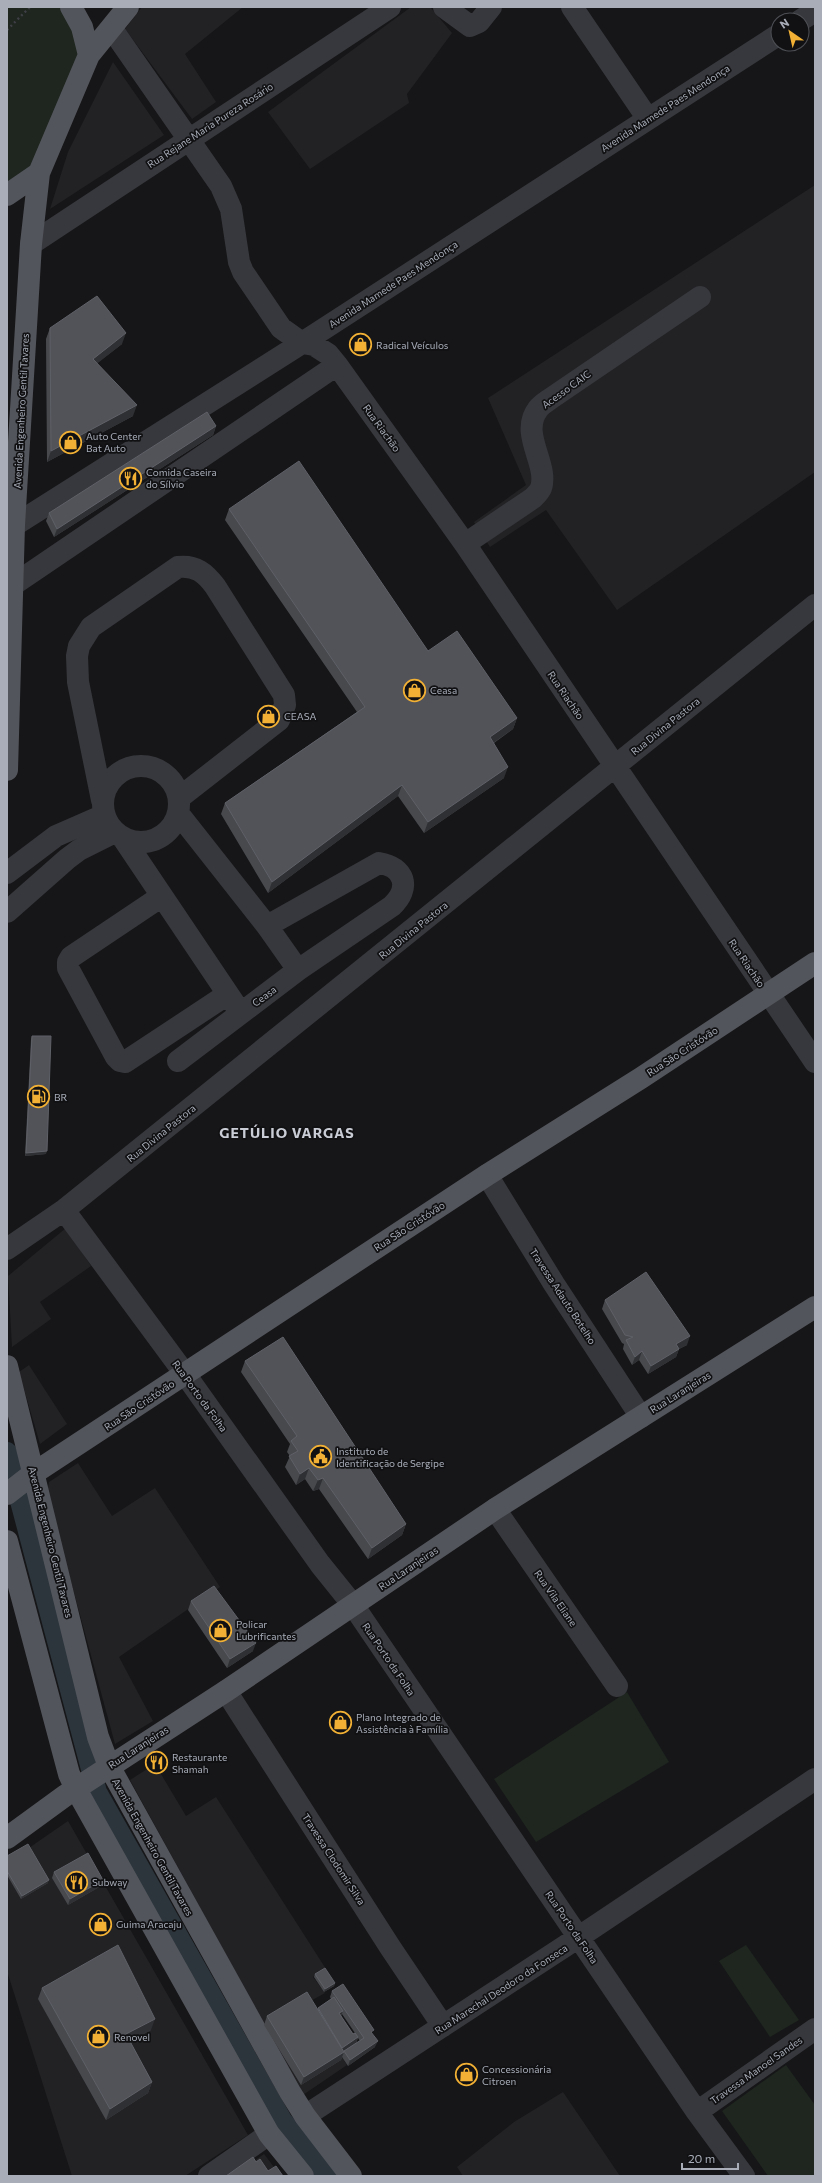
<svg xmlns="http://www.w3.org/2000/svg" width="822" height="2183" viewBox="0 0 822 2183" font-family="Commissioner,sans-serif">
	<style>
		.built { fill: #222225 }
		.green { fill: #1e261f }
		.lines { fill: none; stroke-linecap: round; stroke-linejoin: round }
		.canal { stroke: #2c353c; stroke-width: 20 }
		.path { stroke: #3d3f44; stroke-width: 2.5; stroke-dasharray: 2 3; stroke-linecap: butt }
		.minor { stroke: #37383d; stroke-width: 22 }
		.major { stroke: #53555c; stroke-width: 22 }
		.wall { fill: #47494d; fill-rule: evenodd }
		.shaded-wall { fill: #2f3033 }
		.building { fill: #525359; stroke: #5f6168 }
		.labels { text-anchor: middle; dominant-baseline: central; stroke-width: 3.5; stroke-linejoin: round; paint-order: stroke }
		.street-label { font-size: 10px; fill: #a8adb8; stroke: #111113 }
		.poi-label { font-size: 10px; fill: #a8adb8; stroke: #111113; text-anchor: start }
		.district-label { font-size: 14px; font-weight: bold; letter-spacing: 1px; fill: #c9ccd4; stroke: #111113 }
	</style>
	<rect width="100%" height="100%" fill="#161618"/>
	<path class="built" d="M142,7H243L185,54L216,102L192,119L125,29Z
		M411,7H430L452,33L407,94L409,103L310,169L268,112Z
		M113,62L164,135L50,209L68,152Z
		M815,185V472L617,610L546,510L490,547L474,522L526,485L488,398Z
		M66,1228L91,1266L40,1302L51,1319L12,1347L8,1276Z
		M29,1365L67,1424L40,1444L19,1372Z
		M78,1463L112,1516L155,1488L220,1587L119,1657L153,1721L115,1744L47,1493L49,1482Z
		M155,1764L186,1816L216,1797L326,1969L313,1977L325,1993L307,2003L347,2065L303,2095L130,1780Z
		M68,1821L248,2135L185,2176H72L7,1971V1863Z
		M563,2092L620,2176H463L457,2167L514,2122Z
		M264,2154L281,2176H232Z"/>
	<path class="green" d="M7,7H61L67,14L80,55L33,167L7,186Z
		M627,1692L669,1762L536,1842L494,1779Z
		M746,1945L799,2020L770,2037L719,1961Z
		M786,2065L815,2105V2176H768L722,2111Z"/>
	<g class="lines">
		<path class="canal" d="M7,1452L97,1792L282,2120L327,2176"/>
		<path class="path" d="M7,30L30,7"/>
		<path class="minor" d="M444,7L470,26L479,22L491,7
			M572,7L648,119
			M801,20L815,11
			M112,29L221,186L231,209L239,262L243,272L281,328L302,343L314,345L328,354L337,365L465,544L815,1062
			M31,244L390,7
			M7,530L302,343L778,35
			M465,544L533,498C536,495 540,491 541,488C549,464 519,434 538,409C541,405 546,402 550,399L700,297
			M7,589L337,365
			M103 804a38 38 0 1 1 76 0a38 38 0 1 1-76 0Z
			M102,800L78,682L77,656L79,646L91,627L178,567C196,565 205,573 215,586L284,695L285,705L279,720L179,798
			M178,813L267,926L298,970
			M123,838L236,1006
			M7,873L56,836L104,815
			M162,896L71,957L68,962V968L116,1057L120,1061L125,1062L228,994
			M7,912L67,859L79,850L115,832
			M178,1061L298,970L392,906C411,888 405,867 379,863L267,926
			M487,1175L554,1284L641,1417
			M64,1210L185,1374L320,1564L353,1605L697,2112L744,2176
			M7,1249L64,1210L815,605
			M495,1509L617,1686
			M226,1691L390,1947L443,2026
			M697,2112L815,2029
			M305,2116L579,1937L815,1779
			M209,2176L269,2134"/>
		<path class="major" d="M89,55L128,7
			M7,195L39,173
			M7,770L14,525L31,244L39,173L89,55L82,27L71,7
			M7,1366L98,1737L109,1766L290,2092L305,2116L351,2176
			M7,1494L34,1473L487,1175L641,1078L815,963
			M7,1541L69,1774L76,1789L269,2134L303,2176
			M7,1838L66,1795L226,1691L495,1509L815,1307"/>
	</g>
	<path class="wall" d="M50,328L122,344L97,363L133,416L47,462L46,339Z
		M216,426L213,435L54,537L46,521L49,513Z
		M229,509L428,651L517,718L513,729L494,743L504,778L424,833L398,796L268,893L221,814L225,803L357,712L225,520Z
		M32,1036L46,1154L25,1156L31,1039Z
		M605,1300L687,1345L679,1349L676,1357L648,1374L639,1360L632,1365L623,1349L624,1344L622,1343L602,1309Z
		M245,1361L406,1524L402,1535L368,1559L319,1489L313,1491L305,1479L296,1485L285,1467L290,1456L287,1452L290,1444L241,1372Z
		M191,1601L253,1651L227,1668L188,1610Z
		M7,1856L48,1883L21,1899L7,1875Z
		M54,1872L101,1886L68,1905L52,1878Z
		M315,1974L335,1983L334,1986L324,1992L314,1977Z
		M42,1988L151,2030L130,2041L152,2082L148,2093L106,2120L38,1999Z
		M332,1991L372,2034L375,2047L348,2066L342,2057L341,2060L301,2085L264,2025L267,2016L318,2009V2008L331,1999L330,1997ZM342,2014L355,2033L353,2034L341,2016ZM358,2038L360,2041L356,2043Z"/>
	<path class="shaded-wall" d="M126,333L122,344L89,370L93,359Z
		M137,405L133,416L47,462L51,451Z
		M216,426L213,435L54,537L57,529Z
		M517,718L513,729L486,748L490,737Z
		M508,767L504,778L424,833L428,822Z
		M402,785L398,796L268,893L272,882Z
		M47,1151L46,1154L25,1156L26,1153Z
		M690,1336L687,1345L679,1349L676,1357L648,1374L651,1366L676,1344Z
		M642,1351L639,1360L632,1365L635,1357Z
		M309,1468L305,1479L296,1485L300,1474Z
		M323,1478L319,1489L313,1491L318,1480Z
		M406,1524L402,1535L368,1559L372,1548Z
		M256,1643L253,1651L227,1668L230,1659Z
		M49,1880L48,1883L21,1899L22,1896Z
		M103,1880L101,1886L68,1905L70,1899Z
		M335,1983L334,1986L324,1992L325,1989Z
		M343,2011L341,2016L339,2013Z
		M155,2019L151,2030L122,2045L126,2034Z
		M358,2037L356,2043L338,2055L341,2049Z
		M378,2041L375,2047L348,2066L350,2060Z
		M344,2052L341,2060L301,2085L304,2077Z
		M152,2082L148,2093L106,2120L110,2109Z"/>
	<path class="building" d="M97,296L126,333L93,359L137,405L51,451L50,328Z
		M207,412L216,426L57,529L49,513Z
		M299,461L428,651L457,631L517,718L490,737L508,767L428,822L402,785L272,882L225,803L365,707L229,509Z
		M32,1036H51L47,1151L26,1153Z
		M646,1272L690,1336L676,1344L679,1349L651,1366L642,1351L635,1357L626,1340L633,1337L625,1335L605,1300Z
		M283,1337L406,1524L372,1548L323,1478L318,1480L309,1468L300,1474L289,1456L298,1451L291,1441L297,1436L245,1361Z
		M214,1586L256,1643L230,1659L191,1601Z
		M28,1844L49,1880L22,1896L7,1871V1856Z
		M88,1853L103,1880L70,1899L54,1872Z
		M118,1945L155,2019L126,2034L152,2082L110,2109L42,1988Z
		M325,1968L335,1983L325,1989L315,1974Z
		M343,1984L374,2030L371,2032L378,2041L350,2060L344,2051L364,2038L332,1991Z
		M307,1992L344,2052L304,2077L267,2016Z
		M334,1997L343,2011L339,2013L353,2034L355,2033L358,2037L342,2048L318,2008Z
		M253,2157L256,2162L260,2159L268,2171L276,2166L283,2176H226Z"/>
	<defs>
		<symbol id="shop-ring" viewBox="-11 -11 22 22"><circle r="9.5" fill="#111113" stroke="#f2b134" stroke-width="1.5"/><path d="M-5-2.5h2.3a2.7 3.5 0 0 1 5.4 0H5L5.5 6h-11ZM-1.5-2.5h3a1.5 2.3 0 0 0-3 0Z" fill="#f2b134"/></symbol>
		<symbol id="restaurant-ring" viewBox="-11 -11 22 22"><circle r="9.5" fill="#111113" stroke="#f2b134" stroke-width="1.5"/><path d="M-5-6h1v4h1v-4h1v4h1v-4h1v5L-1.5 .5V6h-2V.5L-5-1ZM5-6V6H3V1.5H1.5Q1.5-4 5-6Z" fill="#f2b134"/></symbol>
		<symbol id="fuel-ring" viewBox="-11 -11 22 22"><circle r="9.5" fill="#111113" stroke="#f2b134" stroke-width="1.5"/><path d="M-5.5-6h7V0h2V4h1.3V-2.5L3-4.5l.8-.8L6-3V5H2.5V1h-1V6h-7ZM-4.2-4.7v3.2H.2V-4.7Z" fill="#f2b134"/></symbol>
		<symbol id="civic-ring" viewBox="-11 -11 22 22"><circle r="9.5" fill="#111113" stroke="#f2b134" stroke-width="1.5"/><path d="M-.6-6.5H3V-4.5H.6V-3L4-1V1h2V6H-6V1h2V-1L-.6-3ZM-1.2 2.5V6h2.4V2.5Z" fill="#f2b134"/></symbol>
	</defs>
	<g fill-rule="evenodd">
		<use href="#shop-ring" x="348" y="332" width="25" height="25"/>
		<use href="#shop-ring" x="58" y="430" width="25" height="25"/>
		<use href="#restaurant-ring" x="118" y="466" width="25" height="25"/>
		<use href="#shop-ring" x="402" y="678" width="25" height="25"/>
		<use href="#shop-ring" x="256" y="704" width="25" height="25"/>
		<use href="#fuel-ring" x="26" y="1084" width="25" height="25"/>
		<use href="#civic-ring" x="308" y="1444" width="25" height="25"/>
		<use href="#shop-ring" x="208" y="1618" width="25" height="25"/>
		<use href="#shop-ring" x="328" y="1710" width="25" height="25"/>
		<use href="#restaurant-ring" x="144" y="1750" width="25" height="25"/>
		<use href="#restaurant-ring" x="64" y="1870" width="25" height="25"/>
		<use href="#shop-ring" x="88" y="1912" width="25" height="25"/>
		<use href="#shop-ring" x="86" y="2024" width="25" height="25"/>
		<use href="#shop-ring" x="454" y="2062" width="25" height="25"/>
	</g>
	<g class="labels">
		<g class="street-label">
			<text transform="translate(665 108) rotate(-33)">Avenida Mamede Paes Mendonça</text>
			<text transform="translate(210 125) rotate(-33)">Rua Rejane Maria Pureza Rosário</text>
			<text transform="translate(393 284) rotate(-33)">Avenida Mamede Paes Mendonça</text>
			<text transform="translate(566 389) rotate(-36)">Acesso CAIC</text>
			<text transform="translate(21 411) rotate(-87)">Avenida Engenheiro Gentil Tavares</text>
			<text transform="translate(382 428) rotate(54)">Rua Riachão</text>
			<text transform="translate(566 695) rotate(56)">Rua Riachão</text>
			<text transform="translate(665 726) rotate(-39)">Rua Divina Pastora</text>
			<text transform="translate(413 930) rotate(-39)">Rua Divina Pastora</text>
			<text transform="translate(747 963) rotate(56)">Rua Riachão</text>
			<text transform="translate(264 996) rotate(-37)">Ceasa</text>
			<text transform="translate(682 1051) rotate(-33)">Rua São Cristóvão</text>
			<text transform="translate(161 1133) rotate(-39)">Rua Divina Pastora</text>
			<text transform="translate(409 1226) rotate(-33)">Rua São Cristóvão</text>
			<text transform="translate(563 1296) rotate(57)">Travessa Adauto Botelho</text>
			<text transform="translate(680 1392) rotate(-32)">Rua Laranjeiras</text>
			<text transform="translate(200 1396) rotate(54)">Rua Porto da Folha</text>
			<text transform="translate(139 1405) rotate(-34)">Rua São Cristóvão</text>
			<text transform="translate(51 1542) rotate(76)">Avenida Engenheiro Gentil Tavares</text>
			<text transform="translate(408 1568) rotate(-34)">Rua Laranjeiras</text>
			<text transform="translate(556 1598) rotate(55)">Rua Vila Eliane</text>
			<text transform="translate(389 1659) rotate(56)">Rua Porto da Folha</text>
			<text transform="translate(138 1747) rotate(-33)">Rua Laranjeiras</text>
			<text transform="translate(153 1847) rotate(61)">Avenida Engenheiro Gentil Tavares</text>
			<text transform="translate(334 1859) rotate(57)">Travessa Clodomir Silva</text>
			<text transform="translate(572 1927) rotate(56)">Rua Porto da Folha</text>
			<text transform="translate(501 1989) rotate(-33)">Rua Marechal Deodoro da Fonseca</text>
			<text transform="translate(756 2070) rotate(-35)">Travessa Manoel Sandes</text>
		</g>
		<g class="poi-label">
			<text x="376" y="345">Radical Veículos</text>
			<text x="86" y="436">Auto Center<tspan x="86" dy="12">Bat Auto</tspan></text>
			<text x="146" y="472">Comida Caseira<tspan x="146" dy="12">do Sílvio</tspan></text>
			<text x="430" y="690">Ceasa</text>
			<text x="284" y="716">CEASA</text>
			<text x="54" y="1097">BR</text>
			<text x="336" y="1451">Instituto de<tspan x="336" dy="12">Identificação de Sergipe</tspan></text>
			<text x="236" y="1624">Policar<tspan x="236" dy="12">Lubrificantes</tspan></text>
			<text x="356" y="1717">Plano Integrado de<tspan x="356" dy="12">Assistência à Família</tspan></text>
			<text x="172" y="1757">Restaurante<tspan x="172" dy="12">Shamah</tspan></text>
			<text x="92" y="1882">Subway</text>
			<text x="116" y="1924">Guima Aracaju</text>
			<text x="114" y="2037">Renovel</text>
			<text x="482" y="2069">Concessionária<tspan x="482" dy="12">Citroen</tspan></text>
		</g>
		<g class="district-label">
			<text x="287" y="1132">GETÚLIO VARGAS</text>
		</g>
	</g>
	<rect width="822" height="2183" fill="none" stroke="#a8adb8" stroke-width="16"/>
	<g transform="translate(790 32) rotate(326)"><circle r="19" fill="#111113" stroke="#4d4f55"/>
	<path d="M0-3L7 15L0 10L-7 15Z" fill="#f2b134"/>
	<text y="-6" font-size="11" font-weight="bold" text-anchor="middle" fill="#a8adb8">N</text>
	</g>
	<path d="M682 2163v6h56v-6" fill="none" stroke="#a8adb8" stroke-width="2"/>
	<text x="688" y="2163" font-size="12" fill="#a8adb8" stroke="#111113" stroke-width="3" paint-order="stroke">20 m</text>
</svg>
